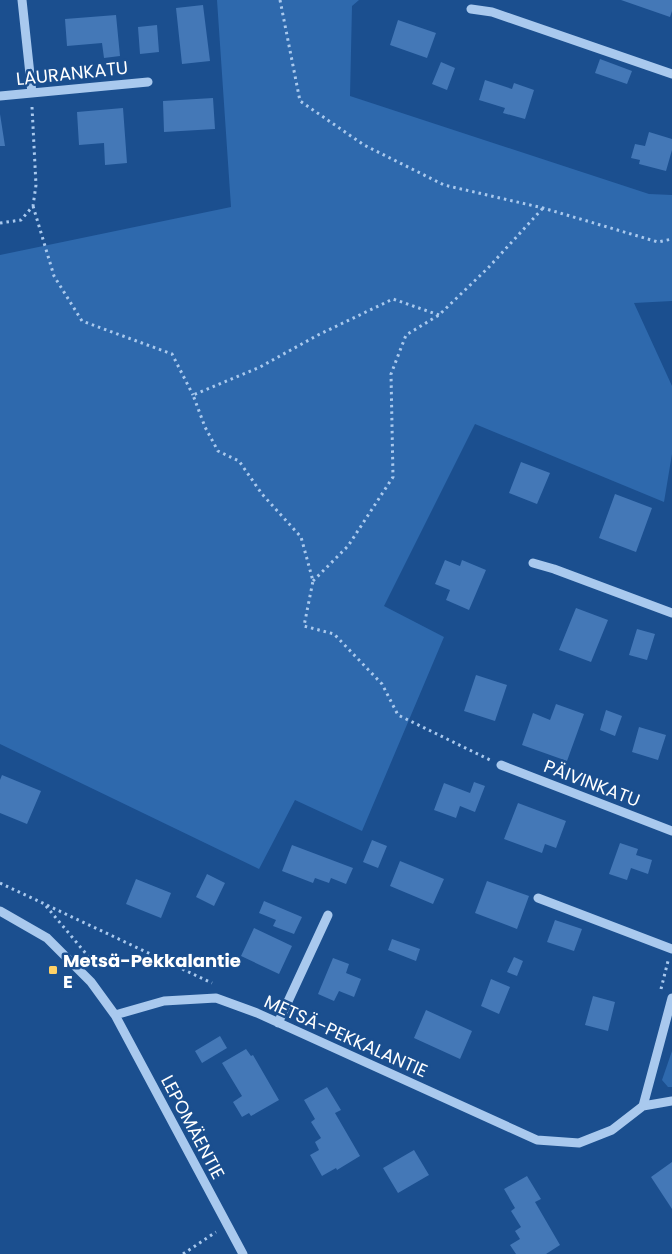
<svg xmlns="http://www.w3.org/2000/svg" width="672" height="1254" viewBox="0 0 672 1254" font-family="Poppins,sans-serif">
	<style>
		.green { fill: #2e69ad }
		.building { fill: #4478b7 }
		.lines { fill: none; stroke-linecap: round; stroke-linejoin: round }
		.path { stroke: #a9c9ee; stroke-width: 3; stroke-dasharray: 2.5 4; stroke-linecap: butt }
		.minor { stroke: #a9c9ee; stroke-width: 9 }
		.poi-dot { fill: #ffd166; stroke: #1b4f8f; stroke-width: 2 }
		.labels { text-anchor: middle; dominant-baseline: central; stroke-width: 5; stroke-linejoin: round; paint-order: stroke }
		.street-label { font-size: 18px; fill: #fff; stroke: #1b4f8f }
		.poi-label { font-size: 18px; font-weight: bold; fill: #fff; stroke: #1b4f8f; text-anchor: start }
	</style>
	<rect width="100%" height="100%" fill="#1b4f8f"/>
	<path class="green" d="M217,0H359L352,6L350,96L649,194L672,195V301L634,303L672,386V454L664,502L475,424L384,606L444,637L362,831L295,800L259,869L0,744V255L231,207Z
		M672,1051V1087H668L662,1080Z"/>
	<path class="building" d="M621,0H672V11L670,17Z
		M203,5L210,61L182,64L176,8Z
		M116,15L120,56L104,58L102,43L67,46L65,19Z
		M398,20L436,33L427,58L390,45Z
		M157,25L159,52L140,54L138,27Z
		M600,59L632,71L627,84L595,73Z
		M441,62L455,68L447,90L432,84Z
		M485,80L512,89L514,83L534,90L525,119L503,113L505,108L479,100Z
		M213,98L215,129L164,132L163,101Z
		M123,108L127,163L105,165L104,143L79,145L77,112Z
		M0,114L5,146H0Z
		M649,132L672,139V150L666,171L639,164L640,160L631,158L635,144L645,146Z
		M521,462L550,473L537,504L509,493Z
		M615,494L652,508L636,552L599,538Z
		M445,560L460,566L462,560L486,570L469,610L446,600L450,590L435,584Z
		M576,608L608,620L591,662L559,650Z
		M637,629L655,634L647,660L629,655Z
		M476,675L507,685L495,721L464,711Z
		M556,704L584,714L567,761L522,745L533,713L550,720Z
		M606,710L622,716L615,736L600,730Z
		M639,727L666,735L658,760L632,752Z
		M2,775L41,791L27,824L0,813V780Z
		M474,782L485,786L475,812L460,806L456,818L434,810L444,783L470,793Z
		M518,803L566,821L556,848L545,844L542,853L504,839Z
		M372,840L387,846L378,868L363,862Z
		M620,843L638,849L636,855L652,860L648,874L631,868L627,880L609,874Z
		M292,845L353,868L346,884L331,878L329,883L315,878L313,883L282,871Z
		M400,861L444,879L433,904L390,886Z
		M207,874L225,883L214,906L196,897Z
		M136,879L171,893L161,918L126,904Z
		M487,881L529,896L517,929L475,913Z
		M264,901L302,917L294,934L273,926L276,920L259,913Z
		M555,920L582,929L574,951L547,942Z
		M254,928L292,946L279,974L241,956Z
		M392,939L420,949L416,961L388,950Z
		M514,957L523,961L517,976L507,972Z
		M333,958L349,964L346,973L361,979L354,997L339,991L334,1001L318,994Z
		M491,979L510,987L499,1014L481,1006Z
		M593,996L615,1002L608,1031L585,1025Z
		M426,1010L472,1031L460,1059L414,1038Z
		M220,1036L227,1048L202,1063L195,1051Z
		M246,1049L251,1056L253,1055L279,1100L251,1116L249,1113L242,1117L233,1102L242,1096L222,1063Z
		M327,1087L341,1110L335,1113L360,1156L337,1170L336,1168L322,1176L310,1155L319,1150L315,1142L321,1138L311,1122L315,1119L304,1100Z
		M414,1150L429,1175L398,1193L383,1168Z
		M672,1162V1209L651,1177Z
		M527,1176L541,1199L535,1202L560,1245L546,1254H516L510,1245L520,1239L515,1231L521,1227L511,1211L515,1208L504,1189Z"/>
	<g class="lines">
		<path class="path" d="M280,0L300,101L364,145L444,185L543,208L658,242L672,239
			M33,206L54,276L82,321L172,354L193,395
			M0,223L21,220L33,206L36,185L32,107
			M439,315L393,299L318,335L260,367L193,395L205,427L218,451L239,461L262,494L301,537L313,581L304,626L334,634L382,684L398,715L490,760
			M313,581L348,546L393,477L391,374L406,335L439,315L488,268L543,208
			M0,883L212,983
			M46,906L98,968
			M661,989L668,961
			M183,1254L216,1232"/>
		<path class="minor" d="M22,0L32,93
			M471,9L492,12L672,74
			M0,96L148,82
			M533,563L554,569L672,613
			M501,765L672,831
			M538,898L672,949
			M0,911L47,938L91,982L115,1015L243,1254
			M115,1015L164,1001L216,998L257,1013L537,1140L579,1143L612,1130L643,1106L672,1101
			M278,1023L328,915
			M643,1106L672,998"/>
	</g>
	<rect class="poi-dot" x="48" y="965" width="10" height="10" rx="2.5"/>
	<g class="labels">
		<g class="street-label">
			<text transform="translate(72 73) rotate(-6)">LAURANKATU</text>
			<text transform="translate(592 783) rotate(21)">PÄIVINKATU</text>
			<text transform="translate(346 1036) rotate(24)">METSÄ-PEKKALANTIE</text>
			<text transform="translate(193 1127) rotate(62)">LEPOMÄENTIE</text>
		</g>
		<g class="poi-label">
			<text x="63" y="960">Metsä-Pekkalantie<tspan x="63" dy="21">E</tspan></text>
		</g>
	</g>
</svg>
